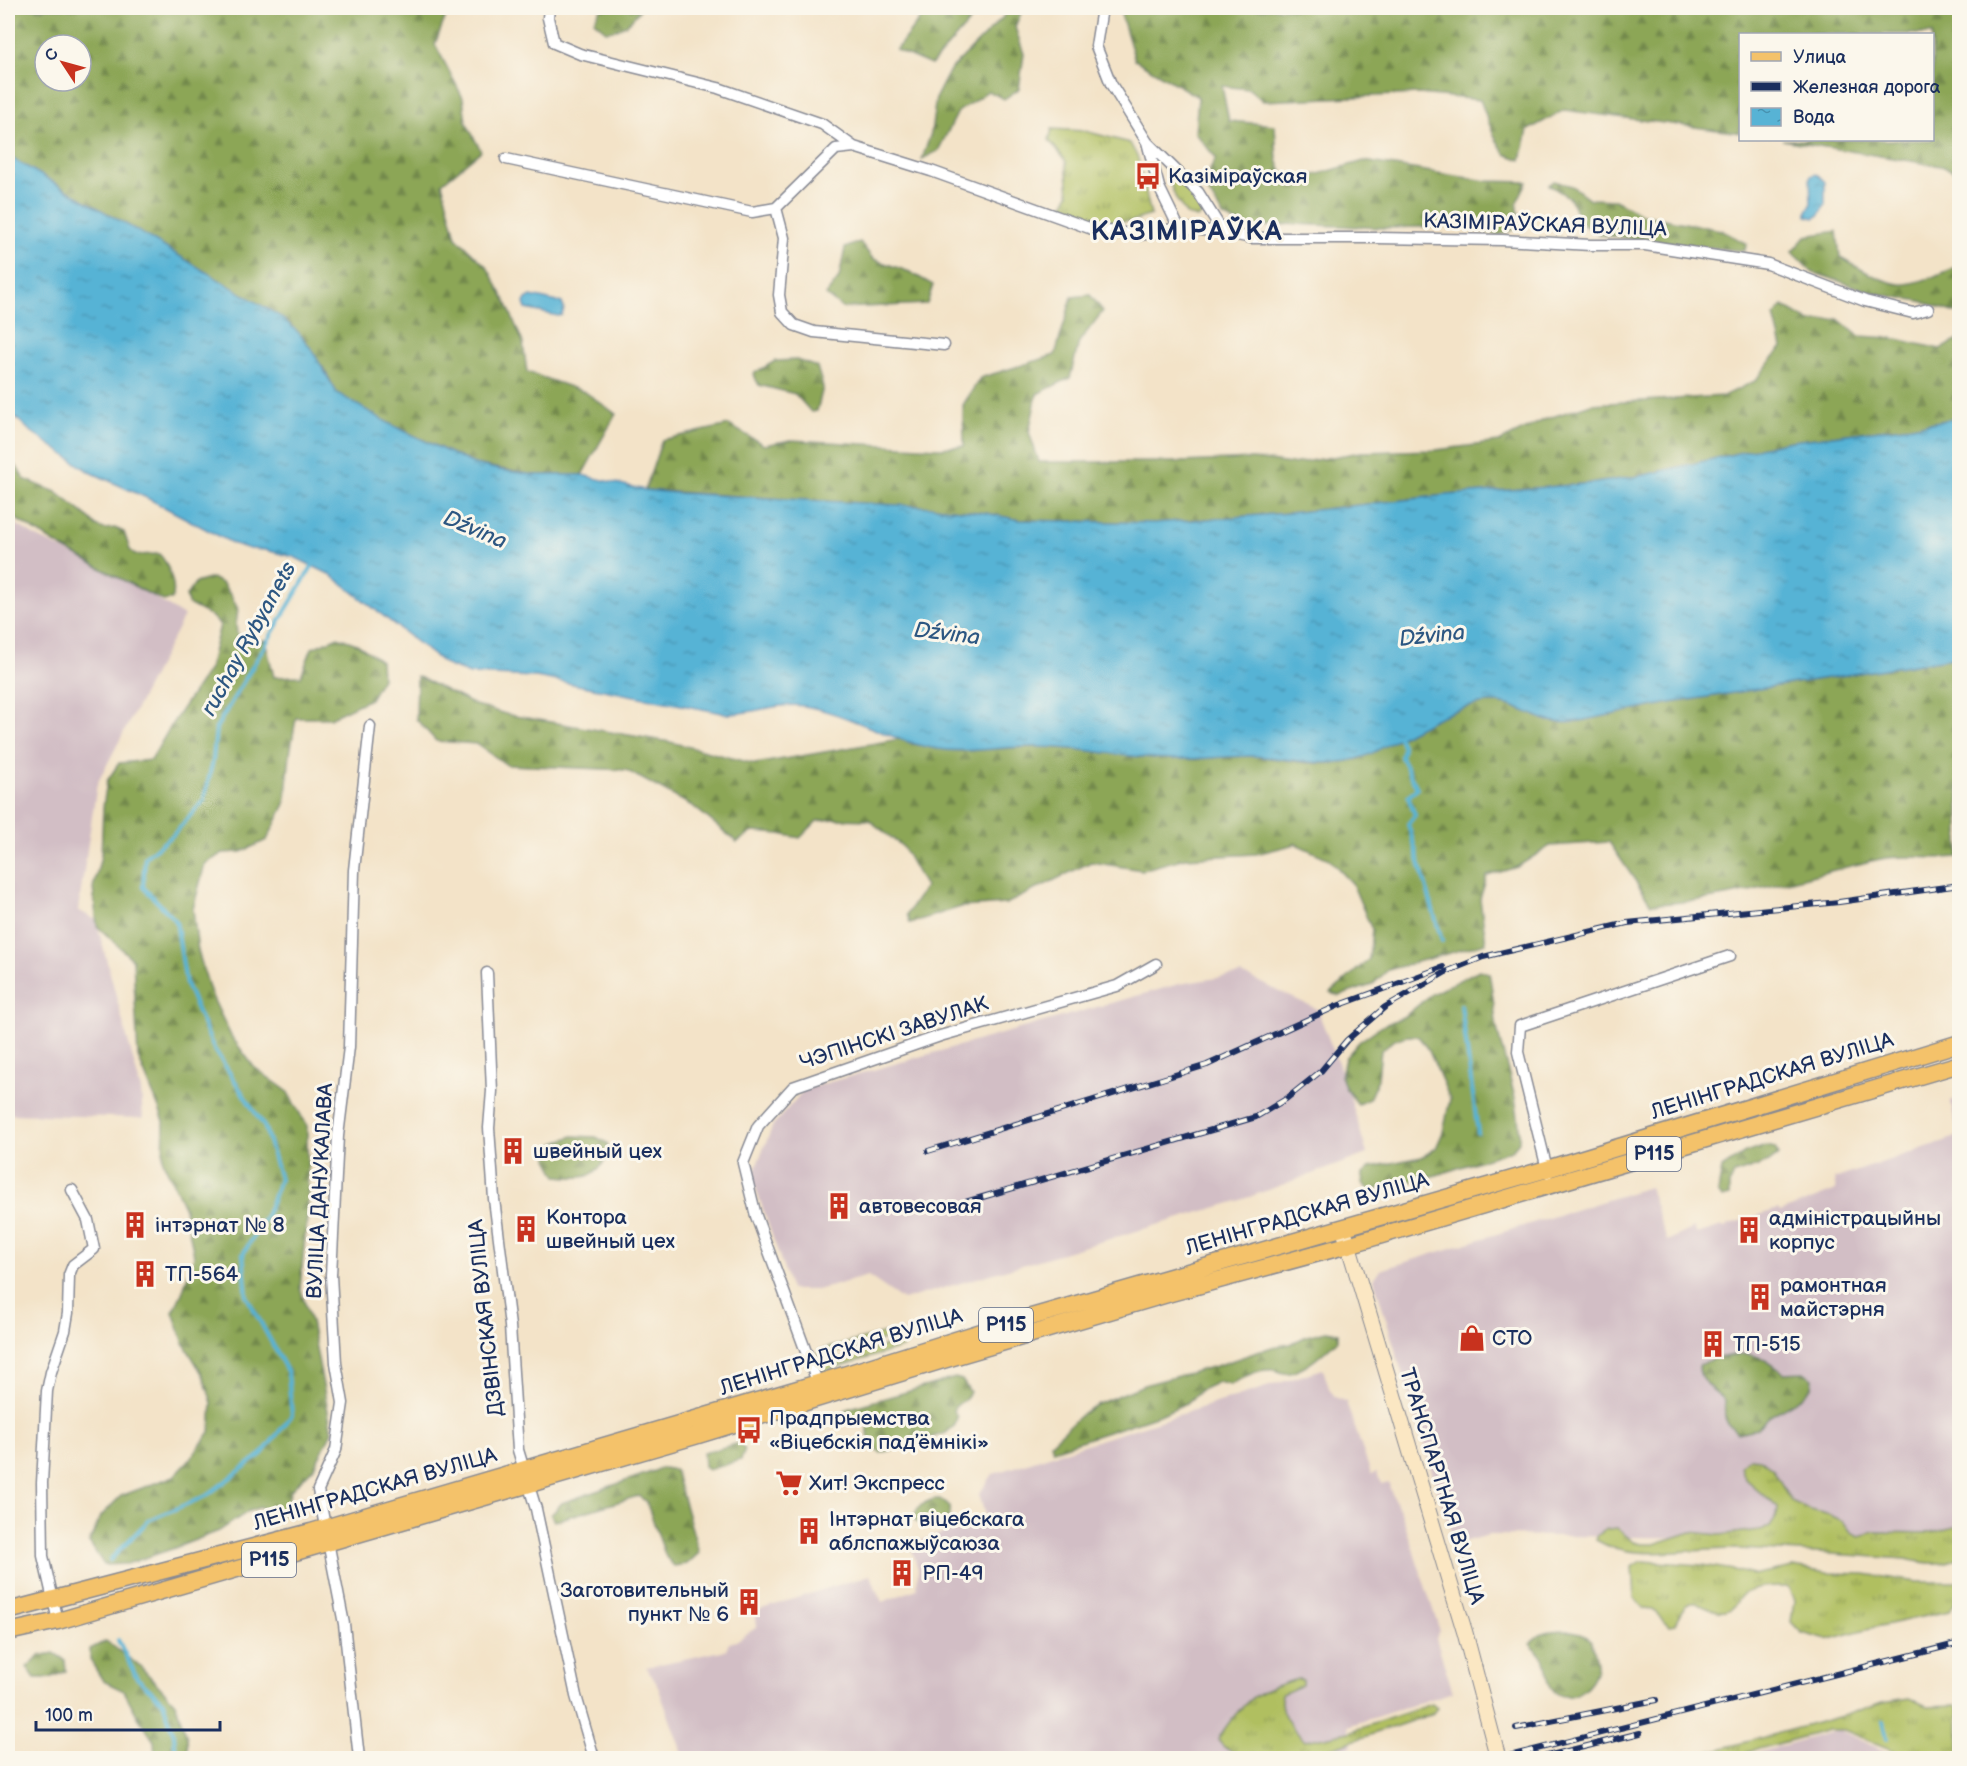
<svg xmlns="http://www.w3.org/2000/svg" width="1967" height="1766" viewBox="0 0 1967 1766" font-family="'Balsamiq Sans',sans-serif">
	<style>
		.industrial { fill: #d2bec5 }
		.grass { fill: url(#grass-tufts); stroke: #667760; stroke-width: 1.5 }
		.forest { fill: url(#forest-firs); stroke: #546a5a; stroke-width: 1.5; fill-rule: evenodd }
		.water { fill: url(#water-ripples); stroke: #39719a; stroke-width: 1.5 }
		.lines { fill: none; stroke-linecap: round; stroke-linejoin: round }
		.stream { stroke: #57b3d5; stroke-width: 4 }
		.street-casing { stroke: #878993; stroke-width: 13 }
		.secondary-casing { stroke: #878993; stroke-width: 17 }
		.primary-casing { stroke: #878993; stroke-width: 19 }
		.street { stroke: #fff; stroke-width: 10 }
		.secondary { stroke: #fbe7c3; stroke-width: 15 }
		.primary { stroke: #f4c26a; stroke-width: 16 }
		.rail-casing { stroke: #1b2f5e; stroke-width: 6 }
		.rail { stroke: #fbf7ec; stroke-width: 4; stroke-dasharray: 11; stroke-linecap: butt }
		.labels { text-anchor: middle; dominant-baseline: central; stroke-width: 6; stroke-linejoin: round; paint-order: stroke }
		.shield { fill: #fbf7ec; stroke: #5e6b89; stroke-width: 1.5 }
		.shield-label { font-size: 20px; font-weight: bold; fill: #1b2f5e }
		.poi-label { font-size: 21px; fill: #1b2f5e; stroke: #fbf7ec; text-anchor: start }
		.street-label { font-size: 21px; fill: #1b2f5e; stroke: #fbf7ec }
		.water-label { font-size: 22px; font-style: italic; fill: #2d5782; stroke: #fbf7ec }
		.district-label { font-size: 27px; font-weight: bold; letter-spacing: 1.5px; fill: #1b2f5e; stroke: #fbf7ec }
	</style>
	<defs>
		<pattern id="grass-tufts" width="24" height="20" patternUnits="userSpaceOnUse" patternTransform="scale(1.5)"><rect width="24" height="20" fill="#b0bf61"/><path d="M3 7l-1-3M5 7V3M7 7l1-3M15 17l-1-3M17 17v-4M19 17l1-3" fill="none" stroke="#8e9c53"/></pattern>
		<pattern id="forest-firs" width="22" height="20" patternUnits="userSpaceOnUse" patternTransform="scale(1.5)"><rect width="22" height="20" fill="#8ca657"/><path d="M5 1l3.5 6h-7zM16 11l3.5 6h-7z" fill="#72884b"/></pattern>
		<pattern id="water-ripples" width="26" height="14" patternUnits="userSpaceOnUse" patternTransform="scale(1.5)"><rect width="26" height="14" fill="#57b3d5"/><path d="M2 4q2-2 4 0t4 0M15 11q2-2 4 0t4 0" fill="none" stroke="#4792b0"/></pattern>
	</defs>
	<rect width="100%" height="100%" fill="#fbf7ec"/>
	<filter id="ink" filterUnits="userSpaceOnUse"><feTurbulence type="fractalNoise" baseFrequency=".0167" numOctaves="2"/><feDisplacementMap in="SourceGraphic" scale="12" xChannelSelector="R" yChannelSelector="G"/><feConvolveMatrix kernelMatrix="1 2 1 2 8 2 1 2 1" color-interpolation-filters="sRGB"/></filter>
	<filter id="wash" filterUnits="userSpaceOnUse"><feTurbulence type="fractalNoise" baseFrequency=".008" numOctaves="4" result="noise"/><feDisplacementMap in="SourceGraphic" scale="24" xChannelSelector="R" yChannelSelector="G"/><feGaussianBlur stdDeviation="1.35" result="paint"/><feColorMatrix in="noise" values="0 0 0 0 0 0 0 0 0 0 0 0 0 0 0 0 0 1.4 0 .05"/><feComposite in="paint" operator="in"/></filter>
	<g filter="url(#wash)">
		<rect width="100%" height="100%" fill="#f3e3c8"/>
		<path class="industrial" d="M8,519L35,536L128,581L184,616L97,784L78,910L96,920L141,1090L143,1118L8,1114Z
			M1242,974L1317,1009L1347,1086L1367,1154L1238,1201L903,1300L868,1276L817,1290H791L752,1177L773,1125L805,1089L1179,984Z
			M1959,1099V1533L1921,1541L1488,1535L1456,1544L1443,1509L1374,1279L1380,1270L1649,1187L1667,1241L1694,1228L1697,1234L1722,1226L1723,1228L1727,1227V1225L1778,1209L1780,1212L1836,1190L1834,1179L1959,1136L1950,1102Z
			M1323,1369L1329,1388L1335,1397L1346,1402L1371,1474L1377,1472L1381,1484L1389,1482L1390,1489L1402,1515L1440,1631L1436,1638L1453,1692L1348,1726L1352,1746L1314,1758H684L657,1684L646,1667L726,1650L729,1643L736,1641L757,1627L755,1611L870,1575L882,1602L917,1589L918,1569L910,1544L986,1519L979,1494L993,1474Z
			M1839,1730L1900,1758H1738Z"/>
		<path class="grass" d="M1052,129L1085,131L1130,143L1138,158L1151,215L1132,221L1090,222L1061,209L1069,194L1066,161L1049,140Z
			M1165,169L1198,202L1203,213L1197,218L1187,215L1176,199Z
			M890,1332L904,1334L816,1358L820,1350Z
			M906,1340L907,1344L904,1347L825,1371L817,1366Z
			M1749,1458L1760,1459L1773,1469L1791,1501L1811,1510L1830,1515L1843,1521L1851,1532L1860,1536L1875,1532L1932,1533L1959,1526V1557C1943,1567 1923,1563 1905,1559C1849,1555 1792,1551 1736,1549C1693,1548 1634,1563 1596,1540L1598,1535L1607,1529L1617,1528L1634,1542L1642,1544H1654L1691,1532L1720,1535L1759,1530L1770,1527L1777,1516L1778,1508L1745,1479L1741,1466Z
			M1641,1561L1702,1565L1734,1570L1753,1575L1793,1567L1827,1573L1865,1574L1916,1582H1958C1963,1594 1956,1601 1949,1611L1866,1629L1827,1640L1802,1633L1791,1622L1794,1600L1788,1587C1773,1587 1754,1586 1742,1595C1736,1600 1736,1609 1726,1611C1705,1615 1690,1582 1675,1625L1669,1626L1653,1610L1644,1609L1634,1598L1632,1567Z
			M1298,1679L1303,1680V1685L1282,1694C1277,1712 1292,1728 1305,1741L1349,1732L1432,1704L1437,1708L1432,1714L1302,1758H1262L1260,1754C1240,1751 1231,1758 1218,1740C1225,1726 1244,1702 1258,1694C1268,1688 1287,1682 1298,1679Z
			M1909,1698L1927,1706L1956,1705L1959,1710V1758H1912L1844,1730H1828L1726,1758H1695L1697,1755L1846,1715L1883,1702Z"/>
		<path class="forest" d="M8,8H449L435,44L463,98L466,122L481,151L442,183L456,237L487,267L506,302L523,343L527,372L585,392L616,414L582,475H533L474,464L390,424L352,404L337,393L323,367L249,298L141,233L8,156ZM45,45H81V81H45Z
			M605,8H641C631,21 624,30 606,31L594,21L600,10Z
			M928,8H974V17L931,65L896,50Z
			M1011,8H1023L1015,27L1024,54L1019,89L1004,99L988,91L958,112L938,151L922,159L931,133L936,97L950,70L1006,14Z
			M1119,8H1959V173L1941,166L1782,140H1932V34H1740V133L1564,110L1528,130L1521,160L1505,154L1494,136L1480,100L1419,94L1263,101L1249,89L1222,86L1229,121L1275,125L1277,160L1287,183L1364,161L1487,181L1527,182L1517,202L1521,227L1499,235L1453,226L1384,228L1293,224L1249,228L1224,217L1203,184L1216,158L1195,133L1198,97L1135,60Z
			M1554,181L1572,186L1590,199L1615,200L1643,215L1721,230L1747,244L1744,251L1600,235L1581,223L1570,198L1549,185Z
			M1837,231L1840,257C1855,266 1887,286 1905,284C1924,282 1942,273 1959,266V314L1920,301L1878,294L1812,272L1792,252L1806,236Z
			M860,242L873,259L910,272L933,285L927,304L842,308L826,295L839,278L845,248Z
			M1090,295L1103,311L1079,342L1070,378L1037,394L1029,432L1039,462H1181L1253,459L1292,464L1361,452L1436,450L1499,442L1546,419L1591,404L1724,396L1755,381L1782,347L1774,316L1783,306L1810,322L1838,319L1859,336L1892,338L1940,349L1959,340V418L1912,426L1785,442L1645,475L1596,483L1447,495L1289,513L1154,523L1020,520L985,513L934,507L878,505L645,490L662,440L729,425L764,445L791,440L939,448L964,446L963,405L980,378L1055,355L1072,297Z
			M797,360L817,367L823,387L817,411L811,412L795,394L759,385L753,374L775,361Z
			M8,457L17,467L24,479L56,492L87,516L96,526L104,529L115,528L124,532L130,550L136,555L159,554C168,562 177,588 172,599L164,601L153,596L63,548L8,514Z
			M212,578L223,584L231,596L238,609L236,625L237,633L247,644L265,640L274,677L301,676L312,648L338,637L357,644L381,661L382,678L370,699L330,718H296L290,754L285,804L267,840L241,852L223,853L205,864L193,909L198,951L211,994L231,1036L254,1067L287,1091L307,1126L308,1208L300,1288L311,1322L332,1432L314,1467L291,1490L284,1511L278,1518L261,1507L249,1511L219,1531L172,1549L127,1564L104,1565L89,1542L101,1516L121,1496L174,1476L190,1459L210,1432L212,1403L203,1375L184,1344L173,1312L182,1293L194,1256L185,1209L163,1161L164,1121L138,1057L133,960L97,926L93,888L101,856L103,807L107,781L119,763L151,760L172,724L209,669L220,625L211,616L188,604L186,596L195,583Z
			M1959,657V857C1934,860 1906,854 1881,859C1805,875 1729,903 1651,904L1609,842L1550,846L1517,867L1487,876L1480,899L1486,943L1388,970L1372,985L1339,996L1331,993L1369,959L1372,930L1352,883L1329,859L1296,844L1256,854L1185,858L1142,870L1091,862L1006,904L961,907L910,923L907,914L925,887L903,847L869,820L835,819L817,821L800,838L780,834L753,832L737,842L694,807L626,770L507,765L477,744L436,741L416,719L417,676L475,705L509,715L670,742L755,764L899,739C921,746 942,751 966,751C991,750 1017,746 1042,747C1087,748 1129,758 1173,759C1199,760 1225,756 1250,756C1280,757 1311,767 1341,762C1364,759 1383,746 1403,736C1429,721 1457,707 1487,703C1509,701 1524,712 1543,719C1553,723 1564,723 1574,722L1670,703Z
			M1479,970L1489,973C1493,991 1494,1010 1497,1028C1505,1066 1521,1103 1519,1142L1512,1150L1437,1175L1370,1191L1362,1183L1363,1174L1371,1167L1422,1157L1436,1148L1443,1132L1450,1099L1429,1051L1418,1036C1402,1034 1392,1041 1381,1050L1378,1079L1369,1099L1358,1104L1346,1089L1341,1076L1345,1058L1359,1042L1380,1027L1405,1016L1432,994Z
			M573,1136L596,1137L607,1143L610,1153C593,1179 588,1179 557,1176L548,1159L553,1144Z
			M1766,1146L1775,1148L1778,1155L1769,1162L1734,1174L1729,1185V1196L1722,1198L1718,1192L1722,1168L1745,1153Z
			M1326,1331L1338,1333V1340C1325,1351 1312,1365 1296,1371C1285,1376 1283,1372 1274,1370C1257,1368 1243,1378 1230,1385L1218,1382L1201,1390L1188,1402L1162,1414L1053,1450L1051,1443L1083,1413L1098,1404L1144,1385L1216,1366L1272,1347L1290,1344L1307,1336Z
			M1743,1354C1760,1355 1770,1362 1783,1373L1804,1372L1813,1379L1812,1387L1802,1397L1770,1416L1756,1429L1737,1433C1723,1422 1724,1416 1725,1400C1713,1390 1699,1382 1699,1366C1711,1357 1728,1356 1743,1354Z
			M955,1378L962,1380L970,1392C964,1404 958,1401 953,1410L957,1417L955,1425L946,1433L881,1453L873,1449L868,1435V1421L864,1418L849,1417L844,1413L847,1409Z
			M739,1443L745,1450L741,1460L708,1470L704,1466L703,1453Z
			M663,1468L675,1470L699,1553L687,1564L674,1566L666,1557L646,1501L638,1496L554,1521L551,1515L562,1503Z
			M934,1499H940L950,1507C953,1522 936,1526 924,1527L914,1519C915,1507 923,1503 934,1499Z
			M1571,1631L1581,1633L1591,1640C1593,1648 1598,1659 1597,1668C1594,1685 1572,1705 1555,1692C1545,1683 1549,1672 1545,1661C1543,1656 1534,1649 1530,1644C1539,1630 1555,1632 1571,1631Z
			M106,1641L141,1667L175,1703L187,1737L189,1758H155L154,1741L138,1717L124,1691L103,1681L90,1660V1649Z
			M54,1653L65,1660L66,1671L50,1678H35L27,1667L39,1656Z"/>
		<path class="water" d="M8,156L141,233L281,317L299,333L312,350L337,393L390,424L454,455L474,464L500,470L534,475H582L645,490L676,493L934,507L985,513L1020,520L1154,523L1289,513L1447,495L1596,483L1645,475L1785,442L1912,426L1959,418V657L1670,703L1574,722C1564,723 1553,723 1543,719C1524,712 1509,701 1487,703C1454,707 1424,724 1395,740C1385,746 1374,753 1363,757C1327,770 1287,757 1250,756C1225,756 1199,760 1173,759C1129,758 1086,748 1042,747C1007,745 973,754 938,749C891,742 851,714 804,706C779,702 753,714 728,714L536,677L470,674L446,665L331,575L294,557L265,550L250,549L234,544L149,499L88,471L29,430L8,410Z
			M1814,174L1818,175L1825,182V204L1820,215L1814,218L1807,216V211L1811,205L1810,177Z
			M531,296L562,303L564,309L562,315L558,316L526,309L524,303L526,299Z"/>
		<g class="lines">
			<path class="stream" d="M1399,738L1403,747L1401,757L1417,788L1408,797L1415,815L1408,824L1442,941
				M1461,1005L1478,1133
				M110,1560L149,1520L206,1496L262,1454L292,1415L288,1373L247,1297L243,1254L267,1214L280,1179L265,1128L213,1047L186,984L176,921L143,887L145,857L173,835L204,800L213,760L216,728L314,563
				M118,1640L137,1678L163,1702L174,1735L176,1758
				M1883,1721L1887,1738"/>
		</g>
	</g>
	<g filter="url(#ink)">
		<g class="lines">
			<defs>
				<path id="street" d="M549,8L548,18L554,43L580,54L718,88L822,124L854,147L931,171L1092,229L1139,235L1179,228L1223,232L1251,238H1376L1502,240L1590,245H1645L1768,264L1865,301L1913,313L1928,309
					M1102,8L1096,46L1111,84L1147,142L1198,192L1223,232
					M1147,142L1159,187L1179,228
					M506,159L752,212L776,208L836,149L854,147
					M776,208L784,238L779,295L782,312L794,325L814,332L944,345
					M487,973L492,1091L489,1128L494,1199L510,1326L518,1450L536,1509L576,1696L594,1758
					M1548,1173L1518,1052L1520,1026L1730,956
					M819,1387L756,1216L743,1163L758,1126L793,1087L940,1036L1117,986L1156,964
					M58,1621L43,1556L42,1483L47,1391L51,1372L65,1331L68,1313L69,1275L73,1265L94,1249L88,1220L72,1190
					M359,1758L344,1624L318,1490L336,1450L343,1403L336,1363L331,1275L338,1136L349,1047L354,870L370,726"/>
				<path id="secondary" d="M1345,1234L1465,1633L1498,1758"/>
				<path id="primary" d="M8,1611L311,1532L818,1383L1010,1323L1547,1169L1960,1043
					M8,1632L58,1621L695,1436L943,1360L1171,1293L1348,1245L1960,1064"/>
			</defs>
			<use href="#street" class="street-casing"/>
			<use href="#secondary" class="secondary-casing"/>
			<use href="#primary" class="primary-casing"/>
			<use href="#street" class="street"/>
			<use href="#secondary" class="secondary"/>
			<use href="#primary" class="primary"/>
			<defs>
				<path id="rail" d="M928,1151L1207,1065L1337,1006L1443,967
					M962,1203L1256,1117L1286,1099L1321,1071L1347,1040L1385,1007L1446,972L1483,957L1627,923L1839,902L1960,885
					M1516,1728L1656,1700
					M1501,1758L1960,1643
					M1539,1758L1640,1733"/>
			</defs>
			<use href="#rail" class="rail-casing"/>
			<use href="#rail" class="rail"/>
		</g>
	</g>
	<defs>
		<symbol id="bus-bare" viewBox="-9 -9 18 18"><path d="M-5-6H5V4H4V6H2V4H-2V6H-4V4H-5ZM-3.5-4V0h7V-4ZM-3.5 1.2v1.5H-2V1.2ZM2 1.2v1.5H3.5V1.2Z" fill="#c8321e" stroke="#fbf7ec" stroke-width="2.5" paint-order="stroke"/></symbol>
		<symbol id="building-bare" viewBox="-9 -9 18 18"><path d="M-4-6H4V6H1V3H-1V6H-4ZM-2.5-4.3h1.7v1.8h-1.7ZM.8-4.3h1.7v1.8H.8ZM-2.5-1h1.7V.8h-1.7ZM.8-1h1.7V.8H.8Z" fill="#c8321e" stroke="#fbf7ec" stroke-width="2.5" paint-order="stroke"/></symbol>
		<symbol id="shop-bare" viewBox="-9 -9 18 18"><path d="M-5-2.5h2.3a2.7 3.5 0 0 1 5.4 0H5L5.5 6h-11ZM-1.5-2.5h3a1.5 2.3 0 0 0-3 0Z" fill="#c8321e" stroke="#fbf7ec" stroke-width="2.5" paint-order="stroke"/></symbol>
		<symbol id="supermarket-bare" viewBox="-9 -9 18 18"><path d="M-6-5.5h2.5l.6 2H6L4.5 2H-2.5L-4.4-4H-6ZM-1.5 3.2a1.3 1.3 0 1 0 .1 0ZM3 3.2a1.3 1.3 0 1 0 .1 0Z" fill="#c8321e" stroke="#fbf7ec" stroke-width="2.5" paint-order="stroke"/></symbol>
	</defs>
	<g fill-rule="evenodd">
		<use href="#bus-bare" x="1129" y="157" width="38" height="38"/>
		<use href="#building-bare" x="494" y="1132" width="38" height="38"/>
		<use href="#building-bare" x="820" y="1187" width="38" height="38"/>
		<use href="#building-bare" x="116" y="1206" width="38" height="38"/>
		<use href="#building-bare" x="507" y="1210" width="38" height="38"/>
		<use href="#building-bare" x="1730" y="1211" width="38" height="38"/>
		<use href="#building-bare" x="126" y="1255" width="38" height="38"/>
		<use href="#building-bare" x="1741" y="1278" width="38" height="38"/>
		<use href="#shop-bare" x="1453" y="1319" width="38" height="38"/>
		<use href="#building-bare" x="1694" y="1325" width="38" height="38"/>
		<use href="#bus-bare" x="730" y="1411" width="38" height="38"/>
		<use href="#supermarket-bare" x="770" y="1464" width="38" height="38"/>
		<use href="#building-bare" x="790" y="1512" width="38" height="38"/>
		<use href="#building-bare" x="883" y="1554" width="38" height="38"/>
		<use href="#building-bare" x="730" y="1583" width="38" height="38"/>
	</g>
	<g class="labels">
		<g class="shield">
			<rect x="1627" y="1137" width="54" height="34" rx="4.5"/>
			<rect x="979" y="1308" width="54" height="34" rx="4.5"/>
			<rect x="242" y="1543" width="54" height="34" rx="4.5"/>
		</g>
		<g class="shield-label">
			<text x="1654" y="1154">Р115</text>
			<text x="1006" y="1325">Р115</text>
			<text x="269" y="1560">Р115</text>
		</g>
		<g class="poi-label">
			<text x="1168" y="176">Казіміраўская</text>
			<text x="533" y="1151">швейный цех</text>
			<text x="859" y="1206">автовесовая</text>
			<text x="546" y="1217">Контора<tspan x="546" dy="24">швейный цех</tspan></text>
			<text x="1769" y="1218">адміністрацыйны<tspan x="1769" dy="24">корпус</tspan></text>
			<text x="155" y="1225">інтэрнат № 8</text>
			<text x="165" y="1274">ТП-564</text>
			<text x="1780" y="1285">рамонтная<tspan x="1780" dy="24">майстэрня</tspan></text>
			<text x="1492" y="1338">СТО</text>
			<text x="1733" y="1344">ТП-515</text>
			<text x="769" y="1418">Прадпрыемства<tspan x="769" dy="24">«Віцебскія падʼёмнікі»</tspan></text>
			<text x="809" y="1483">Хит! Экспресс</text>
			<text x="829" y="1519">Інтэрнат віцебскага<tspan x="829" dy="24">аблспажыўсаюза</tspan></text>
			<text x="922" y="1573">РП-49</text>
			<text x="729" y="1590" text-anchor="end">Заготовительный<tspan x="729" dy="24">пункт № 6</tspan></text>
		</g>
		<g class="street-label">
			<text transform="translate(1545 225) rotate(2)">КАЗІМІРАЎСКАЯ ВУЛІЦА</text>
			<text transform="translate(894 1033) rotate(-18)">ЧЭПІНСКІ ЗАВУЛАК</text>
			<text transform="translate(1772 1076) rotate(-17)">ЛЕНІНГРАДСКАЯ ВУЛІЦА</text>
			<text transform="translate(320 1191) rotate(-87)">ВУЛІЦА ДАНУКАЛАВА</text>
			<text transform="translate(1307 1214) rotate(-16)">ЛЕНІНГРАДСКАЯ ВУЛІЦА</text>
			<text transform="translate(486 1318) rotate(-96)">ДЗВІНСКАЯ ВУЛІЦА</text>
			<text transform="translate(841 1352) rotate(-17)">ЛЕНІНГРАДСКАЯ ВУЛІЦА</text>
			<text transform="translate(1442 1486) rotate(73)">ТРАНСПАРТНАЯ ВУЛІЦА</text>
			<text transform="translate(375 1489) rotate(-16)">ЛЕНІНГРАДСКАЯ ВУЛІЦА</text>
		</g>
		<g class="water-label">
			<text transform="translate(475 530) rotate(23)">Dźvina</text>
			<text transform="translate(947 634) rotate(7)">Dźvina</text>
			<text transform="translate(1432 636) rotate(-6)">Dźvina</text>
			<text transform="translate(249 639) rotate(-61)">ruchay Rybyanets</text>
		</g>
		<g class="district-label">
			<text x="1187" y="232">КАЗІМІРАЎКА</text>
		</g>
	</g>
	<rect width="1967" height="1766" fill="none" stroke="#fbf7ec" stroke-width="30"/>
	<rect x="1739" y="33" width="195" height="108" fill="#fbf7ec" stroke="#a1a7b3" stroke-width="1.5"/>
	<rect x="1751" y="52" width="30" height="9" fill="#f4c26a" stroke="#a1a7b3" stroke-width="1.5"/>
	<text x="1793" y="63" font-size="18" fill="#1b2f5e">Улица</text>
	<rect x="1751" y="82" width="30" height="9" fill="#1b2f5e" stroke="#a1a7b3" stroke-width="1.5"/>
	<text x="1793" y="93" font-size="18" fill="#1b2f5e">Железная дорога</text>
	<rect x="1751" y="108" width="30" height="18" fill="url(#water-ripples)" stroke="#a1a7b3" stroke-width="1.5"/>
	<text x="1793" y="123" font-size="18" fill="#1b2f5e">Вода</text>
	<g transform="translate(63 63) rotate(306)"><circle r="28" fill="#fbf7ec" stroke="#a1a7b3" stroke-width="1.5"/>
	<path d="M0-4.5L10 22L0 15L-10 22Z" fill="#c8321e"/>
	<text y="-9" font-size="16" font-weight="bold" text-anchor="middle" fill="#1b2f5e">С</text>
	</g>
	<path d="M36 1721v9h184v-9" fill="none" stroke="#1b2f5e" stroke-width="3"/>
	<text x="45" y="1721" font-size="18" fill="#1b2f5e" stroke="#fbf7ec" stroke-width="4.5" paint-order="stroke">100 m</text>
</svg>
